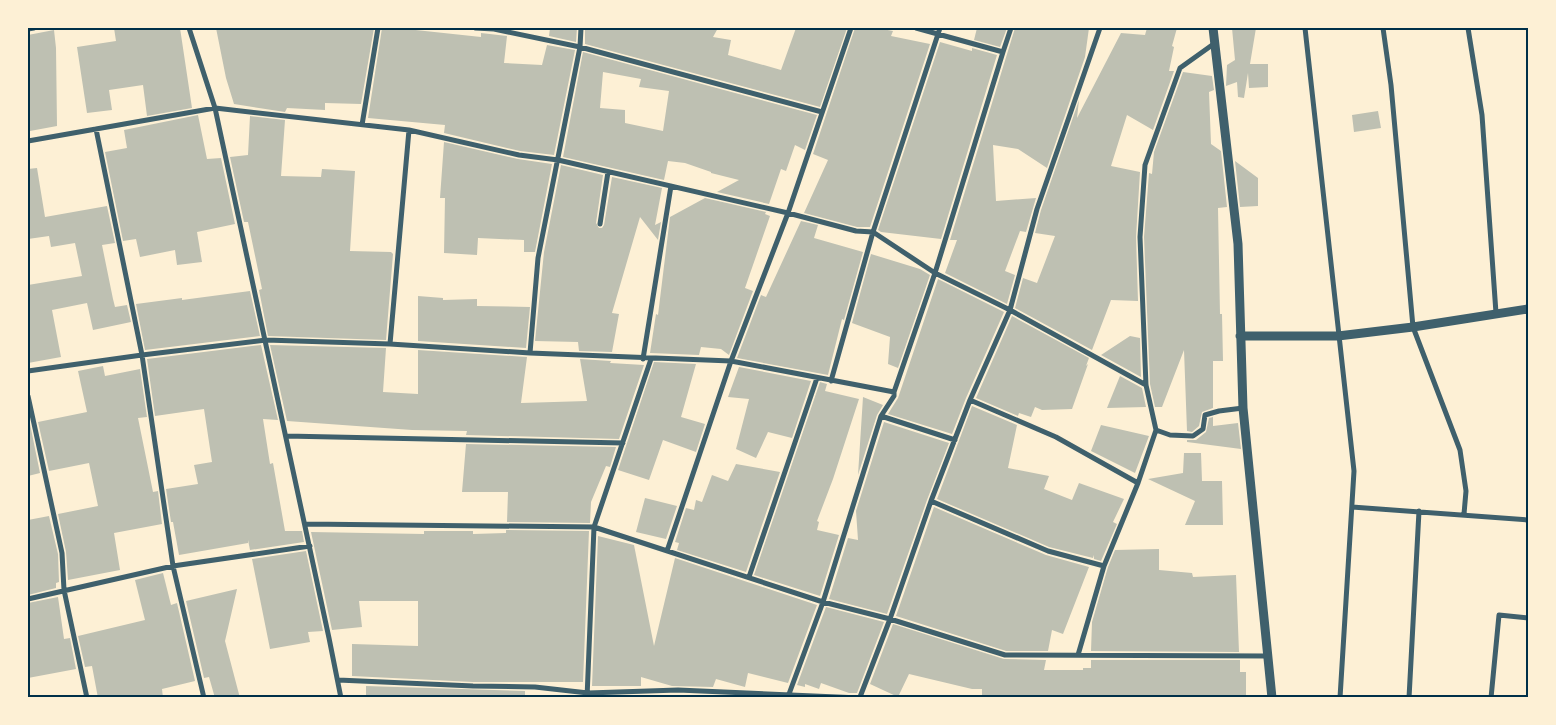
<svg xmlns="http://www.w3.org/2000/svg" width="1556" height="725" viewBox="0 0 1556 725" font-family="Mulish,sans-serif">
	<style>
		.building { fill: #bec0b2; fill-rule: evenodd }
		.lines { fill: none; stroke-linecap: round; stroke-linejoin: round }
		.minor { stroke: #3f606c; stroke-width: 5 }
		.tertiary { stroke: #3f606c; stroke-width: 9 }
		.neatline { fill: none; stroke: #003049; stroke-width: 2 }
	</style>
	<rect width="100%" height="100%" fill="#fdf0d5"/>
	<path class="building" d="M114,28H180L192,108L147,116L143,85L109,90L112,110L87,113L77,47L116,41Z
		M216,28H374L361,104L325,103V110L287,108L285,112L234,104L226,78Z
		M382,28H397L481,37V33L507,36L504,63L542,65L547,45L575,50L554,155L520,151L444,133L445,125L368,118Z
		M550,28H577L576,42L549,36Z
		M585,28H718L713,37L731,40L728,55L781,70L796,28H847L820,107L585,44Z
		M855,28H877L893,31L891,36L930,44L870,227H857L804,213L828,160L813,154Z
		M977,28H1007L1000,47L974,40Z
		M1015,28H1089L1085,57L1047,168L1018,149L993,145L996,201L1036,198L1026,232L1020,231L1005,271L1015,275L1007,304L945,273L957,240H950Z
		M1147,28H1177L1172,46L1174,47L1169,71H1174L1153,130L1127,115L1111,166L1140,172L1136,237L1138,301L1111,300L1092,350L1015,308L1023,278L1037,283L1055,236L1035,233L1041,210L1079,100L1077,118L1121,33L1145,35Z
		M1232,28H1256L1250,64H1268V87L1249,88L1248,73L1244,98L1238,97L1237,82L1226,86L1227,65L1235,60Z
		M54,30L56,48L57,126L30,131L28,119V35Z
		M940,42L972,51V48L997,55L941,239L881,232L878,230Z
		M583,52L817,115L805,150L795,145L786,171L781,169L769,204L717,192L739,180L711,173V172L685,163L668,161L664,180L563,157ZM603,72L641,79L639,87L669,91L663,131L625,123V110L600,108Z
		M1183,72L1212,76L1214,90L1209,92L1211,144L1221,151L1227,207L1218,208L1220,314H1222L1223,361H1213V408L1202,412L1199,426L1192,432L1187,431L1184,350L1162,407H1155L1150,384L1144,237L1149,173L1152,174L1154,152Z
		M1378,111L1381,128L1354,132L1352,115Z
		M198,115L207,159L221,158L235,224L197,232L202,262L177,265L175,250L140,257L136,239L123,241L105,152L127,148L124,130Z
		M250,116L285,120L281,176L321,177L322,169L355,171L350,251L391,252L393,254L386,340L268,336L259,290L262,289L248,222H244L230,157L248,155Z
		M444,142L518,159L552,164L535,252H524V240L478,238L477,255L444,253L445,198H440Z
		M1235,161L1258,178V206L1240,207Z
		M561,165L603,175L596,223L599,228H602L604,225L612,177L662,188L655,225L661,222L658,240L640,217L612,313L619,314L612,352L579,351L578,342L535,341L544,252Z
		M37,168L45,217L107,206L115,243L102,245L113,299L115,307L127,305L131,322L93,330L87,303L52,310L61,357L28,363V285L82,276L75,243L51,247L49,236L28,239V169Z
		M705,198L766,212L765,214L770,216L745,288L753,291L729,355L721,349L701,347L699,355L650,353L656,314L658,315L670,217Z
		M801,221L818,225L814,238L863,252L844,320L842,319L828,375L737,358L761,295L766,297Z
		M871,254L920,269L930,275L898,368L888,364L890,337L852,323Z
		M938,279L1004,312L966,398L952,434L888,414L898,398Z
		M250,291L260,336L145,350L136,304L182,298V300Z
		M418,296L443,298V300L477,299V306L530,307L526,348L418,341Z
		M1012,316L1089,358L1086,366L1088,364L1072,409L1042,410L1035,407L1031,417L1019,413L1018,416L976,398Z
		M1130,336L1140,338L1141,377L1101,355Z
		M261,345L278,420L263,419L270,464L273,463L285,531H302L304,542L250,550L248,540V543L179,555L173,522H171L166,489L198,484L194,465L212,462L204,409L155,416L147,359Z
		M270,345L386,348L383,392L418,394V350L527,357L521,403L587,401L580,359L611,361L610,363L644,365L619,439L466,435L467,431L412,430L287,421Z
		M654,362L696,364L681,417L705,424L696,452L663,440L649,480L618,470Z
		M103,366L105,376L140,369L147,417L138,418L153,492L158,491L162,524L114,533L120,570L68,580L66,552L58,514L98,506L89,463L49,471L38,422L87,412L78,371Z
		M739,367L811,381L792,438L768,432L756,458L736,449L749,399L728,397Z
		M1120,376L1142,388L1146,407L1107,408Z
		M820,382L827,384L825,391L859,399L833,479L817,521L819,522L817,530L839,535L820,596L754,575Z
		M863,397L883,405L877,415L858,475Z
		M972,406L1017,425L1008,468L1049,476L1044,489L1072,500L1079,483L1124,499L1113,522L1117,524L1101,561L1094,559V555L1093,558L1049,547L937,499Z
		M1213,417V426L1238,423L1241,449L1187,442V440H1196L1206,432L1209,418Z
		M884,422L949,443L927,500L887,614L829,599L848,538L858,540L856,511Z
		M30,424L40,473L28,476V425Z
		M1101,425L1149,436L1135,473L1091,451Z
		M466,444L616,447L610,467L606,466L591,502L590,523L507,522L508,492H462Z
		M1184,453H1201L1202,481H1222L1223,525H1185L1195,501L1148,479L1183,473Z
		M736,464L780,472L746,572L677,550L679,543L675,542L686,508L694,510L696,500L702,502L712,475L728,481Z
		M645,498L677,506L666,539L636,532Z
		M934,507L1046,555L1089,567L1063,634L1052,630L1048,651H1006L896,616Z
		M49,516L58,554L59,582L56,583V588L28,595V520Z
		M506,530L589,531L583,682H473L352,676V644L418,646V601H359L362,627L332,630L311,532L424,534V531H473V534L506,533Z
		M598,536L634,545L654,646L675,558L817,605L788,683L748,673L745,687L716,679L713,687L672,686L641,677V686H592Z
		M1159,549V570L1192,573L1193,577L1236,575L1239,652L1091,651L1092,622L1108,567L1115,550Z
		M306,551L323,631L308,632L310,642L270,649L252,559Z
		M163,573L171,605L177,603L195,681L162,689L163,698H98L92,666L85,667L78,636L145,620L135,580Z
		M237,589L225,641L240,698H215L209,677L204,678L186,601Z
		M58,597L64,639L70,638L76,669L28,678V603Z
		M826,607L884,622L857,693H849L821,683L819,689L805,684V687L797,685Z
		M893,624L1004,659L1046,660L1044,670H1083V668H1091V660H1240V672H1246V698H1014L982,695V689H972L909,674L898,697L870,684Z
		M366,686L525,691V698H366Z"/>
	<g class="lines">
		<path class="minor" d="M189,28L215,108L329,638L341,698
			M475,28L494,29L580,47L822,112
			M916,28L1003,52
			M1305,28L1354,471L1340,698
			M1383,28L1391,85L1413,327L1460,450L1466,491L1464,514
			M1468,28L1482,115L1496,313
			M28,29L34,28
			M362,125L378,28
			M96,129L142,355L173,566L204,698
			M28,141L215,108L409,130L519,155L558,160L788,213L856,231L873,232L935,273L1010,310L1146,385
			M600,224L608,172
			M390,344L409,130
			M530,353L538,258L580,47L581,28
			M643,359L671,186
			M28,371L142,355L266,340L390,344L530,353L731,361L894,392
			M831,381L873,232L940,28
			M28,396L62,553L64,590L87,698
			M970,400L1056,437L1138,483
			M881,416L955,440
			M1156,430L1170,435L1193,436L1203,429L1205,415L1219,411L1243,408
			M286,436L623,443
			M931,501L1048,551L1104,566
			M1352,507L1528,520
			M305,524L594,527L823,602L890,619L1005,655L1267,656
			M667,551L731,361L788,213L851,28
			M749,577L817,378
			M28,599L173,566L310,546
			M1078,655L1104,566L1138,483L1156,430L1146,385L1140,237L1145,165L1180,68L1215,43
			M338,680L473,686L535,687L588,693L678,690L860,698
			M789,694L823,602L881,416L894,396V392L935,273L1003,52L1011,28
			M860,697L890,619L931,501L970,400L1010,310L1037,209L1100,28
			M587,698L594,527L651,359
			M1409,698L1419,511
			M1491,698L1499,615L1528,618"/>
		<path class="tertiary" d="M1213,28L1238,244L1243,408L1272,698
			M1240,336H1338L1413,327L1528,309"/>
	</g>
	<rect width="1556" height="725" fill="none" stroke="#fdf0d5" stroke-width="58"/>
	<rect x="29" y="29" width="1498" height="667" class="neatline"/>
</svg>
